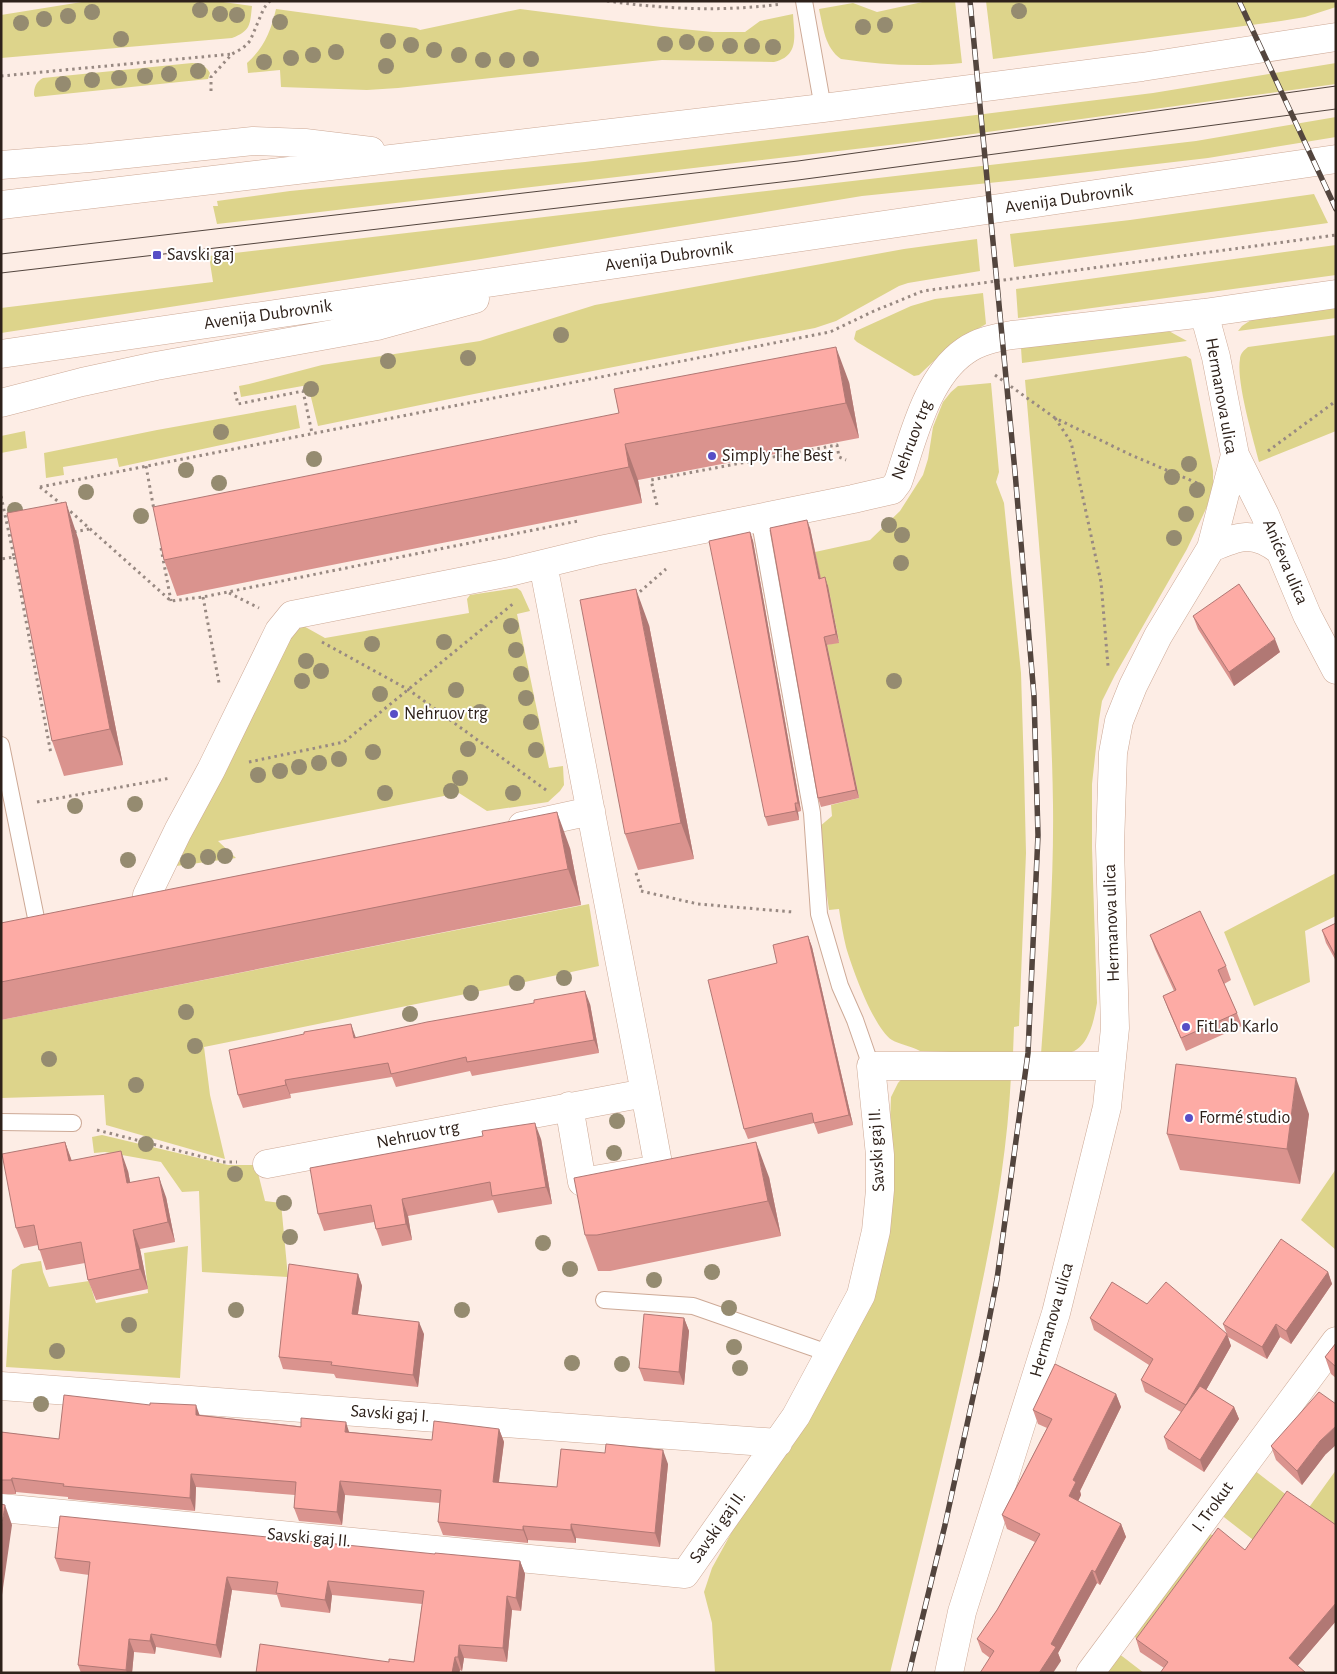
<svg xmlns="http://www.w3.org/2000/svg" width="1337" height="1674" viewBox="0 0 1337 1674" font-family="'Alegreya Sans',sans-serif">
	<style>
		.green { fill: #ddd48b }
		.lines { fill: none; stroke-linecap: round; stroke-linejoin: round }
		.service-casing { stroke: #cda996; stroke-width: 18 }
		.minor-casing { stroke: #cda996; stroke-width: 29 }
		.secondary-casing { stroke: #cda996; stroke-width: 29 }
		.path { stroke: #988982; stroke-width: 3; stroke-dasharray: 2.5 4; stroke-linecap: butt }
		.service { stroke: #fff; stroke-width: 16 }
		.minor { stroke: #fff; stroke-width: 28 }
		.secondary { stroke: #fff; stroke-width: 28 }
		.tram { stroke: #53453e; stroke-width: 1 }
		.rail-casing { stroke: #53453e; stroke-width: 5.5 }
		.rail { stroke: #fff; stroke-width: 4; stroke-dasharray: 11; stroke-linecap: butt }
		.tree { fill: #958b70 }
		.wall { fill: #da938e }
		.shaded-wall { fill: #b17874 }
		.building { fill: #fdaba5; stroke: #b17874 }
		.poi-dot { fill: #574ec6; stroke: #fff; stroke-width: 2 }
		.labels { text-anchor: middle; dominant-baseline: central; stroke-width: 4; stroke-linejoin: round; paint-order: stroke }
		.street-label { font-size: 18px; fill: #2e211a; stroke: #fff }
		.poi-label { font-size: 18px; fill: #2e211a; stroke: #fff; text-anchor: start }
	</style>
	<rect width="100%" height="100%" fill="#fdede5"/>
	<path class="green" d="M88,1H216L252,6C250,24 251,31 232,38L1,58V15Z
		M927,1H955L962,63C922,67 881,65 841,59C825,48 823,27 819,9L853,3L877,12Z
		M986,1H1336V7L1305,17L1281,21L993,59Z
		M276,9L416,28L420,30L520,9L661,27L713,32H745L760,21L793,14C794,35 800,56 774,62L662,60L398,88L367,90L281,87L280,70L248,73L247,63C264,48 271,31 276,9Z
		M192,63C200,63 206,66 210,73L208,79L35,97L34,95C34,87 36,82 43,78Z
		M1336,63V84L915,142L217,224L213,206H218L217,201L290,191L585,162L936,120L1153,93Z
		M1336,117V137L1208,158L1037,178L862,196L481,259L1,333V308L213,282L209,256L1196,141Z
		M1314,194L1328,223L1014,267L1010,234L1130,220Z
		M977,239L980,271L908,283L899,286L836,321L815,328L474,394L318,426L308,385L241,397L239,386L249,384L322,365L480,341L595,305L904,249Z
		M1336,245V275L1018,318L1016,289Z
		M983,293L986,324L952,344L919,375L914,376L857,342L854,339L856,331L911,306L935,299Z
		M1336,304V318L1238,331L1242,326L1257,316Z
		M1167,330L1187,341L1022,363L1021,348L1091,338Z
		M1336,335V431L1259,462C1253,438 1236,382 1240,359C1240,354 1244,350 1248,347Z
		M1186,356L1191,359L1194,374L1213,471V494L1187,549L1115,675L1102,701L1099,720L1092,784V848L1097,1003C1094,1020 1089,1048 1069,1053C1061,1056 1050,1054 1041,1054C1047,971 1054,889 1053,805C1051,663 1037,521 1025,380Z
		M991,383L999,472L996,482L1004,503L1021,673L1024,770L1026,853L1019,1026L1014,1027L1013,1054L920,1051C911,1046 899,1044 892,1040C874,1029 852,968 846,947C843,935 841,922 839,909L829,910L818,832L819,827L832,816L831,805L859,798L827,645L839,642L828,586L822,587L815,552L870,540L900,511L923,475L928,459L933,427L943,402L951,392L958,386Z
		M296,405L300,428L119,467L117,458L63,467L64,475L46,478L44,453L157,430Z
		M25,431L27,448L1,453V436Z
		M517,588L521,591L530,611L517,614L549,768L563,766L564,785L560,791L548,802L487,811L459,793L218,841L236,858L176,866L203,806L282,647L300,624L325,638L469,613L467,599L470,595Z
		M1336,873V916L1305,931L1310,982L1254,1006L1224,932Z
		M589,904L599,966L525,982L204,1047L210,1095L225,1159L106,1125L104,1095L1,1098V1020Z
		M906,1074L1011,1076C1007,1160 991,1244 973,1326C948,1442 918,1557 890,1673H715L712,1623L704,1592L712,1568L756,1488L831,1370L887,1198L891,1097L898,1083Z
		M102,1135L228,1165H256L265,1201L281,1203L288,1277L202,1272L199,1191L182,1192L161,1162L105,1152L94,1153L92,1137Z
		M1336,1169V1250L1301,1220Z
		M188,1246L180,1378L6,1367L12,1270L21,1264L41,1261L43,1272L49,1287L89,1281L96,1303L148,1293L144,1253Z
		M1254,1470L1302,1507L1261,1546L1220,1514Z
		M1336,1470V1554L1305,1513Z
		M1207,1532L1222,1541L1145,1645L1131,1634Z
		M1118,1653L1144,1673H1103Z"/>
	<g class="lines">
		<defs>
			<path id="service" d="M804,1L823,108
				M759,517L812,813L819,914L840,986L855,1020L871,1066
				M1,745L36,918
				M1,1122L73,1123
				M604,1300L693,1306L831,1354"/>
			<path id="minor" d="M1235,455L1265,515L1307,615L1336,670
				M1211,548C1239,536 1253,530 1279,550
				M543,564L645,1093
				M522,826L591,811
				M147,895L178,831L211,770L279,631L292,615L510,572L600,550L853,499L892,490L898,482C913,439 926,378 965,351C979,341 995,338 1012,335L1204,313L1336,294
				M267,1164L645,1093L659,1169L582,1182L569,1106
				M1,1386L778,1443
				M1,1508L685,1574L796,1416L861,1295L876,1231L880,1190V1155L871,1066H1111
				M949,1673L962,1612L1056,1313L1107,1107L1115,1028L1110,846L1113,753L1119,721L1133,686L1158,636L1211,548L1235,455L1216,357L1204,313
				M1090,1673L1336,1341"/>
			<path id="secondary" d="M1,165L89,158L253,141L305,143L371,151
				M1,205L823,108L1142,67L1336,37
				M1,354L1336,159
				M1,403L82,382L156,366L377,326L475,299"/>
		</defs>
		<use href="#service" class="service-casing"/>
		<use href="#minor" class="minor-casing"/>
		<use href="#secondary" class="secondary-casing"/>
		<path class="path" d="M607,1C665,9 723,12 781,4
			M1,76L232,54
			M211,91V77L232,54L243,48L250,41L264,8L270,1
			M995,375L1055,418L1131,455L1197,483
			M235,392L238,404L303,391L312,433
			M1055,418L1071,442L1101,582L1108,666
			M1268,451L1336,401
			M146,466L154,510
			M40,487L830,332L874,311L923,291L1336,235
			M40,487L70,511L171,601L203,597L578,521
			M1,496L14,557L1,559
			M657,505L651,480L837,445L839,457L846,460
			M74,532L89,529
			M161,548L171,601
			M14,557L51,754
			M229,593L259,608
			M635,596L666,569
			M203,597L219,683
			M322,642L409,690L546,790
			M249,762L344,742L514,603
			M37,802L171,778
			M636,873L642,891
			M641,891L698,904L793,912
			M97,1130L223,1162H237"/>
		<use href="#service" class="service"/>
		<use href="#minor" class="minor"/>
		<use href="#secondary" class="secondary"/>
		<path class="tram" d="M1,254L798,161L1336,86
			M1,273L798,180L1336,109"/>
		<defs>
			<path id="rail" d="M1239,1L1336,209
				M909,1673L945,1525L982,1356L997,1279L1028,1053L1038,835L1034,696L1015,472L970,1"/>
		</defs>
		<use href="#rail" class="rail-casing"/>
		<use href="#rail" class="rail"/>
	</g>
	<g class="tree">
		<circle cx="200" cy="10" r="8"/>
		<circle cx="1019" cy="11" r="8"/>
		<circle cx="92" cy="12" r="8"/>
		<circle cx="220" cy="14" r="8"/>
		<circle cx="237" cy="15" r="8"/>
		<circle cx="68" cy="16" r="8"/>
		<circle cx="44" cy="19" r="8"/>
		<circle cx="280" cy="22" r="8"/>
		<circle cx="21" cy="23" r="8"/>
		<circle cx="885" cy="25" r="8"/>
		<circle cx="863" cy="27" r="8"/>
		<circle cx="121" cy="39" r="8"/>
		<circle cx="388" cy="41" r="8"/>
		<circle cx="687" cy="42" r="8"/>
		<circle cx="665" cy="44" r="8"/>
		<circle cx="706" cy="44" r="8"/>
		<circle cx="411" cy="45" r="8"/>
		<circle cx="730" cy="46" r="8"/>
		<circle cx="752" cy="46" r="8"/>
		<circle cx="773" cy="47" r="8"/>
		<circle cx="434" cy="50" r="8"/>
		<circle cx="336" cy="52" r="8"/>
		<circle cx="313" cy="55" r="8"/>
		<circle cx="459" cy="55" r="8"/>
		<circle cx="291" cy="58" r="8"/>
		<circle cx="531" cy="59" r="8"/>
		<circle cx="483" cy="60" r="8"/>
		<circle cx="507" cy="60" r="8"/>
		<circle cx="264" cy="62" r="8"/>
		<circle cx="386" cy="66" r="8"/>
		<circle cx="198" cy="71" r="8"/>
		<circle cx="169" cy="74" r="8"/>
		<circle cx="145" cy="76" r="8"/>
		<circle cx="119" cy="78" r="8"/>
		<circle cx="92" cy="80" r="8"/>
		<circle cx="63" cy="84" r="8"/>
		<circle cx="561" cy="335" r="8"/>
		<circle cx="468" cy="358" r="8"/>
		<circle cx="388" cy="361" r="8"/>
		<circle cx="311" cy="389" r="8"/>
		<circle cx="221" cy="432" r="8"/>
		<circle cx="314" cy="459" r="8"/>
		<circle cx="1189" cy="464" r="8"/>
		<circle cx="186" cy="470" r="8"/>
		<circle cx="1172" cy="477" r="8"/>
		<circle cx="219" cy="483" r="8"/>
		<circle cx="1197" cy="490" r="8"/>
		<circle cx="86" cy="492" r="8"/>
		<circle cx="15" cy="510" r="8"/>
		<circle cx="1186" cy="514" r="8"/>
		<circle cx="141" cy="516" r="8"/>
		<circle cx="889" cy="525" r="8"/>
		<circle cx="902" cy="535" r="8"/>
		<circle cx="1174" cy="538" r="8"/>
		<circle cx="901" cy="563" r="8"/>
		<circle cx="511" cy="626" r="8"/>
		<circle cx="444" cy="642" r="8"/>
		<circle cx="372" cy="644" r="8"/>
		<circle cx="516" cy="650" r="8"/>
		<circle cx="306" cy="661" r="8"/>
		<circle cx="321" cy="671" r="8"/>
		<circle cx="521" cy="674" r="8"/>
		<circle cx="302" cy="681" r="8"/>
		<circle cx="894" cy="681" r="8"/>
		<circle cx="456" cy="690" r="8"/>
		<circle cx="380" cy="694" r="8"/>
		<circle cx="526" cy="698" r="8"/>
		<circle cx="480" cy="712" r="8"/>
		<circle cx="531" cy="722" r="8"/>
		<circle cx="468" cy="749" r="8"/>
		<circle cx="536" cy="750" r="8"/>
		<circle cx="373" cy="752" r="8"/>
		<circle cx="339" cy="759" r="8"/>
		<circle cx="319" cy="763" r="8"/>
		<circle cx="299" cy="767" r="8"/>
		<circle cx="280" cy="771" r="8"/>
		<circle cx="258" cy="775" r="8"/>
		<circle cx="460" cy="778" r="8"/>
		<circle cx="451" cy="791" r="8"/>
		<circle cx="385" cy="793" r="8"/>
		<circle cx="513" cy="793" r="8"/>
		<circle cx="135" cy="804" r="8"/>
		<circle cx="75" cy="806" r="8"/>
		<circle cx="225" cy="856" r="8"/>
		<circle cx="208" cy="857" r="8"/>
		<circle cx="128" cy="860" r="8"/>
		<circle cx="188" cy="861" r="8"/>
		<circle cx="564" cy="978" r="8"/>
		<circle cx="517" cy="983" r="8"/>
		<circle cx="471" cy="993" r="8"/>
		<circle cx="186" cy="1012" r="8"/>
		<circle cx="410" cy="1014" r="8"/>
		<circle cx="195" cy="1046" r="8"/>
		<circle cx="49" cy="1059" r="8"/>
		<circle cx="136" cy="1085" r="8"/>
		<circle cx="617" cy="1121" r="8"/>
		<circle cx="146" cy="1144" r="8"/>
		<circle cx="614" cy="1153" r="8"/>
		<circle cx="235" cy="1174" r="8"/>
		<circle cx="284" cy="1203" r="8"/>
		<circle cx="290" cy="1237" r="8"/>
		<circle cx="543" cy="1243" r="8"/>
		<circle cx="570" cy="1269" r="8"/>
		<circle cx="712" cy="1272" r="8"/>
		<circle cx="654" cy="1280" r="8"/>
		<circle cx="729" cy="1308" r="8"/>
		<circle cx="236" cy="1310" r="8"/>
		<circle cx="462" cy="1310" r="8"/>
		<circle cx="129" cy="1325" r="8"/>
		<circle cx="734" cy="1347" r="8"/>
		<circle cx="57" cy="1351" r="8"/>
		<circle cx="572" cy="1363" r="8"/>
		<circle cx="622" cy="1364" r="8"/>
		<circle cx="740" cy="1368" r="8"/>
		<circle cx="41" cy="1404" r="8"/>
	</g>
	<path class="wall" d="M849,382L859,438L638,480L642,503L177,596L164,560Z
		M810,528L821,578L828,586L839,643L827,645L859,798L821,807L818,798Z
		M750,532L753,541L801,811L798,812L799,820L768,826L765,817Z
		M78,538L123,765L64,776L52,741Z
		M1193,616L1280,652L1234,686L1198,629Z
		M649,625L694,859L638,870L625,834Z
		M570,848L581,905L1,1020V923Z
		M1336,923V961L1326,943L1322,930Z
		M1150,935L1226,966L1231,980L1224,984L1237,1013L1242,1026L1186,1051L1168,1009L1163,996L1174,991L1155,949Z
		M808,936L812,947L853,1125L818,1134L814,1123L748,1139L744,1129L777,963Z
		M590,1004L599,1053L472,1076L470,1071L396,1087L392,1077L290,1094L291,1098L243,1108L238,1095L356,1038Z
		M1309,1114L1300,1184L1180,1170L1167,1134Z
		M541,1139L552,1204L498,1213L493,1200L408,1216L412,1240L382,1246L376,1229L374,1222L324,1231L318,1214Z
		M65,1142L72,1161L128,1171L130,1182L166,1197L175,1242L140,1249L148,1289L96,1300L88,1280L85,1263L46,1270L38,1245L24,1248L16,1228Z
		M769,1177L781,1236L610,1271H598L585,1235Z
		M1328,1272L1332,1284L1291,1344L1280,1337L1267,1359L1228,1337L1223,1324Z
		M358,1274L362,1286L358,1314L424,1334L418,1387L336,1378L334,1374L283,1369L279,1357Z
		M1147,1304L1227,1334L1231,1346L1206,1390L1234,1407L1239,1419L1204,1472L1168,1449L1164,1437L1181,1412L1145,1392L1141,1380L1149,1365L1094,1330L1090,1318Z
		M684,1318L689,1331L684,1385L644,1381L639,1368Z
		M1336,1343V1378L1331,1374L1325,1357Z
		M1116,1394L1121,1407L1080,1491L1081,1495L1078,1501L1121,1524L1126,1537L1100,1585L1097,1583L1058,1653L1061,1661L990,1658L982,1652L977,1639L997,1610L1035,1542L1007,1529L1002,1515L1047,1428L1038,1424L1033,1410Z
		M200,1415L350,1432L432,1440L499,1429L504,1442L499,1482L557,1487L668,1464L660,1547L576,1538V1543L528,1540V1543L443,1535L438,1522L440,1503L345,1495L342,1525L299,1521L294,1508L295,1495L196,1487L195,1511L68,1499V1497L16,1492V1494H1V1432L59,1439Z
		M1271,1446L1325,1455L1302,1485L1276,1460Z
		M1336,1525V1621L1298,1665L1164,1668L1140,1652L1136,1639L1245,1550Z
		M435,1554L520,1561L525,1574L521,1611L512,1610L507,1662L464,1658L462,1671L460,1670L459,1673H256L389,1662H414L422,1604L332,1595L330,1613L281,1607L277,1595L232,1590L221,1658L156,1647L155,1654L134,1652L132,1673H81L78,1665L89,1575L60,1571L55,1558Z"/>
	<path class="shaded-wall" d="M836,347L849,382L859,438L846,403Z
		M625,444L638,480L642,503L629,467Z
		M66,502L78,538L123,765L110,729Z
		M807,520L810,528L822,587L819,579Z
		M750,532L753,541L801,811L798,803Z
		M825,577L828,586L839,643L836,634Z
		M636,589L649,625L694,859L681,823Z
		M824,637L827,645L859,798L856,790Z
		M1275,639L1280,652L1234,686L1229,672Z
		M795,803L798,812L799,820L796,811Z
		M557,812L570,848L581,905L568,869Z
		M808,936L812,947L853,1125L849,1115Z
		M585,991L590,1004L599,1053L594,1040Z
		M351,1024L356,1038H354Z
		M1296,1078L1309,1114L1300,1184L1287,1149Z
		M285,1080L290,1094L291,1098L286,1085Z
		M535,1123L541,1139L552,1204L546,1187Z
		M65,1142L72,1162L69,1161Z
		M756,1142L769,1177L781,1236L768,1201Z
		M121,1151L128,1171L134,1203L127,1183Z
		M159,1177L166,1197L175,1242L168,1222Z
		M402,1199L408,1216L412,1240L406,1224Z
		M133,1230L140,1249L148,1289L140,1269Z
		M1328,1272L1332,1284L1291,1344L1286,1331Z
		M358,1274L362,1286L356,1326L352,1314Z
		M684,1318L689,1331L684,1385L679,1372Z
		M419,1322L424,1334L418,1387L413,1375Z
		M1276,1324L1280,1337L1267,1359L1262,1347Z
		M1227,1334L1231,1346L1191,1417L1186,1405Z
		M1116,1394L1121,1407L1080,1491L1081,1495L1074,1510L1069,1496L1073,1480Z
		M196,1405L201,1419L196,1415Z
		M1234,1407L1239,1419L1204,1472L1200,1460Z
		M346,1422L350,1435L345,1432Z
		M1336,1426V1445L1325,1455L1302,1485L1297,1471L1320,1441Z
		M499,1429L504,1442L497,1495L493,1482Z
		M663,1450L668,1464L660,1547L655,1533Z
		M191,1474L196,1487L195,1511L190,1498Z
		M12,1478L16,1492V1494L11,1480Z
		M340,1481L345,1495L342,1525L337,1512Z
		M5,1505L12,1525L1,1602V1530Z
		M571,1524L576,1538V1543L571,1530Z
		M1121,1524L1126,1537L1100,1585L1095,1572Z
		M523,1526L528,1540V1543L523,1530Z
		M520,1561L525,1574L521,1611L516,1598Z
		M1092,1570L1097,1583L1058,1653L1061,1661L1053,1673H1039L1051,1644Z
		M227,1577L232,1590L221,1658L216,1645Z
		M328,1581L332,1595L330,1613L325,1600Z
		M507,1596L512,1610L507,1662L503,1648Z
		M1336,1603V1621L1294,1670L1289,1658Z
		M151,1634L156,1647L155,1654L150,1641Z
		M129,1639L134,1652L132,1673H127L126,1670Z
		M459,1645L464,1658L462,1671L458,1657Z
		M455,1657L460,1670L459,1673H452Z"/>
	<path class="building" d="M836,347L846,403L625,444L629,467L164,560L153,507L619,413L614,389Z
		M66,502L110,729L52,741L7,513Z
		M807,520L819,579L825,577L836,634L824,637L856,790L818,798L770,528Z
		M750,532L798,803H795L796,811L765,817L709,541Z
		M1239,584L1275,639L1229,672L1193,616Z
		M636,589L681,823L625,834L580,600Z
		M557,812L568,869L1,982V923Z
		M1200,911L1226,966L1218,970L1237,1013L1181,1038L1163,996L1176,990L1150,935Z
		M1336,923V955H1335L1322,930Z
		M808,936L849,1115L814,1123L812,1113L744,1129L708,980L777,963L773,945Z
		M585,991L594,1040L467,1062L466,1057L391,1074L388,1063L285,1080L286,1085L238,1095L229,1050L304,1034V1032L351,1024L354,1038L427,1022L534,1003V1000Z
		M1176,1064L1296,1078L1287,1149L1167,1134Z
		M535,1123L546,1187L492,1196L490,1182L402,1199L406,1224L376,1229L371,1205L318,1214L310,1168L483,1136L482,1131Z
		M65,1142L69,1161L121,1151L127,1183L159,1177L168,1222L133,1230L140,1269L88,1280L81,1242L39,1250L34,1225L16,1228L2,1154Z
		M756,1142L768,1201L597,1235H585L574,1178Z
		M1281,1239L1328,1272L1286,1331L1276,1324L1262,1347L1223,1324Z
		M289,1264L358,1274L352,1314L419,1322L413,1375L331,1365L332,1362L279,1357Z
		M1112,1282L1147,1304L1166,1282L1227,1334L1186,1405L1200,1386L1234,1407L1200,1460L1164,1437L1186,1405L1141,1380L1153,1359L1090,1318Z
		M644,1314L684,1318L679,1372L639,1368Z
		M1336,1343V1367L1325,1357Z
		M1055,1364L1116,1394L1073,1480L1076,1482L1069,1496L1121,1524L1095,1572L1092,1570L1051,1644L1056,1647L1039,1673H980L994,1651L977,1639L997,1610L1040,1534L1002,1515L1052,1419L1033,1410Z
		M1319,1392L1336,1404V1426L1320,1441L1297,1471L1271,1446Z
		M64,1395L150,1405V1403L196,1405V1415L301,1427V1418L346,1422L345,1432L432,1440L434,1421L499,1429L493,1482L557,1487L561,1449L605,1453L606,1444L663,1450L655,1533L571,1524V1530L523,1526V1530L438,1522L441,1490L340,1481L337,1512L294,1508L296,1482L191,1474L190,1498L63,1486L64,1484L12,1478L11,1480H1V1432L59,1439Z
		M1287,1491L1336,1525V1603L1289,1658L1306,1673H1160L1168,1662L1136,1639L1218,1528L1245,1550Z
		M1,1504L5,1505L1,1530Z
		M60,1516L435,1554V1553L520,1561L516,1598L507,1596L503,1648L459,1645L458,1657H455L452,1673H256L260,1644L389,1662V1659L414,1662L424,1591L328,1581L325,1600L276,1593L278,1582L227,1577L216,1645L151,1634L150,1641L129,1639L126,1670L78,1665L90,1562L55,1558Z"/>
	<g class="poi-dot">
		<rect x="152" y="250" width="10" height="10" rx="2.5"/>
		<circle cx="712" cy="456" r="5"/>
		<circle cx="394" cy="714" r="5"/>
		<circle cx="1186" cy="1027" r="5"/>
		<circle cx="1189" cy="1118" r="5"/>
	</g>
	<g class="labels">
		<g class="street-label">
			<text transform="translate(1069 199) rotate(-8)">Avenija Dubrovnik</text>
			<text transform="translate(669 257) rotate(-8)">Avenija Dubrovnik</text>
			<text transform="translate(268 315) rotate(-8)">Avenija Dubrovnik</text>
			<text transform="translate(1221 396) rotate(80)">Hermanova ulica</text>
			<text transform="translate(912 440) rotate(-69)">Nehruov trg</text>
			<text transform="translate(1285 562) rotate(67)">Anićeva ulica</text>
			<text transform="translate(1112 923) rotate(-92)">Hermanova ulica</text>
			<text transform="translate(418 1135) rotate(-11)">Nehruov trg</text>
			<text transform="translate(877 1150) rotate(-93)">Savski gaj II.</text>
			<text transform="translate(1052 1320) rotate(-74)">Hermanova ulica</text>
			<text transform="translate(390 1414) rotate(4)">Savski gaj I.</text>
			<text transform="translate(1213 1507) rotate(-54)">I. Trokut</text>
			<text transform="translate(718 1527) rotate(-55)">Savski gaj II.</text>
			<text transform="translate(309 1538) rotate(5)">Savski gaj II.</text>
		</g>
		<g class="poi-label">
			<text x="167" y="255">Savski gaj</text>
			<text x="722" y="456">Simply The Best</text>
			<text x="404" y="714">Nehruov trg</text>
			<text x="1196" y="1027">FitLab Karlo</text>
			<text x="1199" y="1118">Formé studio</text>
		</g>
	</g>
	<rect width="1337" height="1674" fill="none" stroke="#2e211a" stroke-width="5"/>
</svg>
